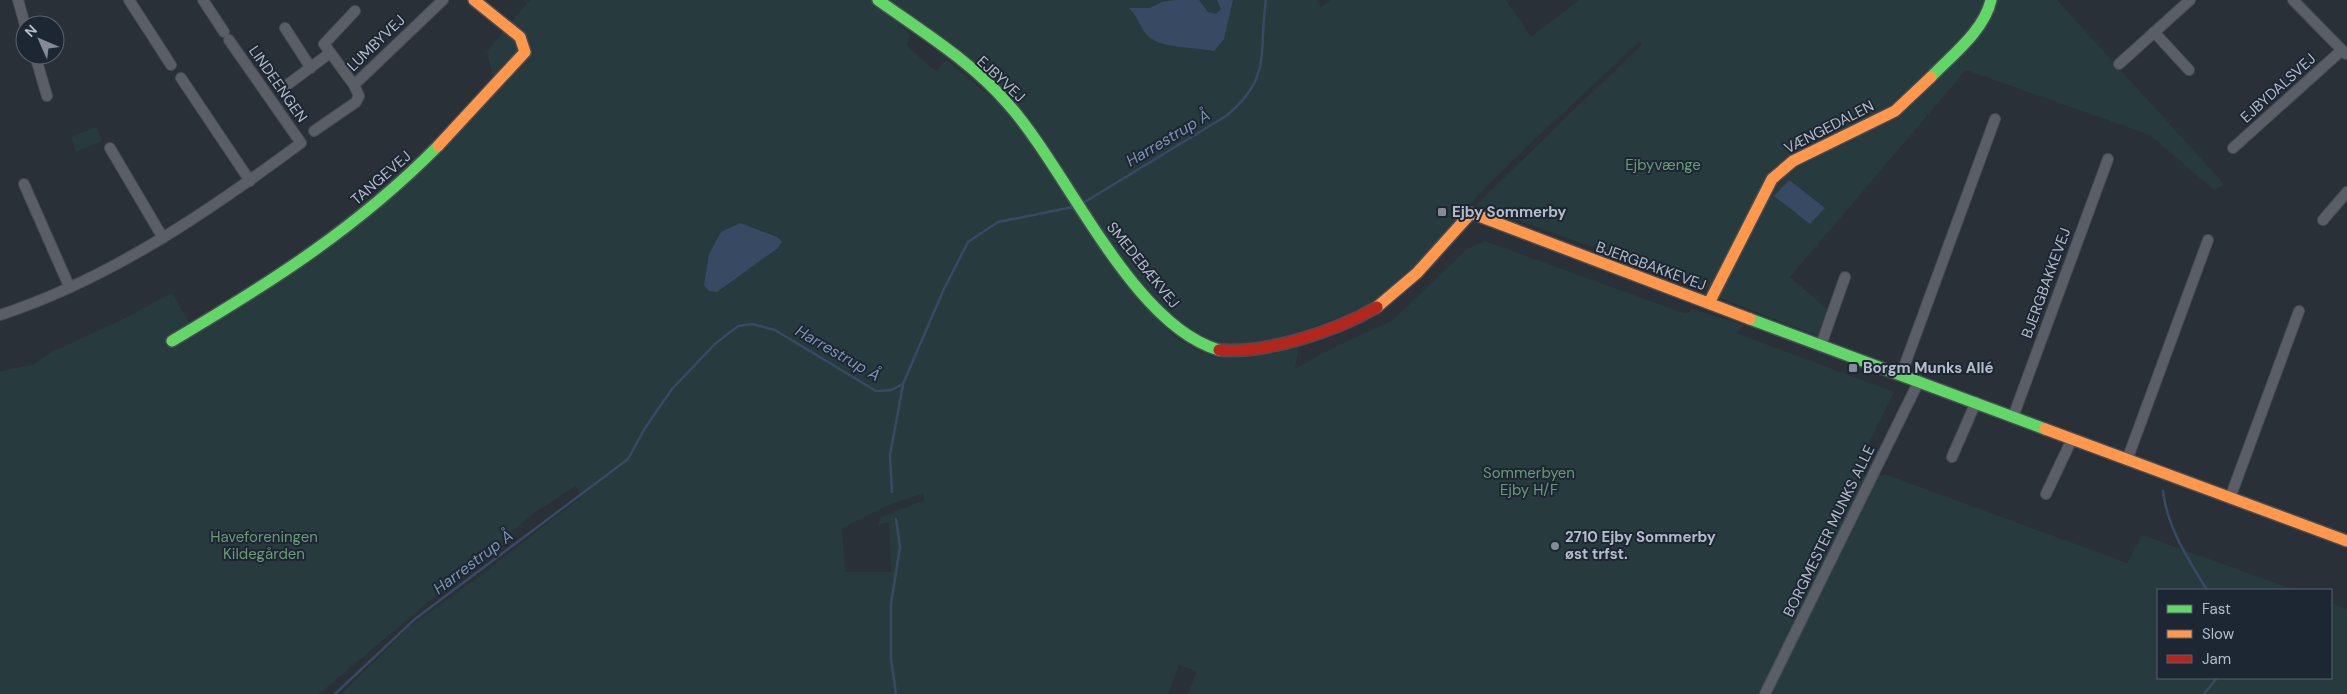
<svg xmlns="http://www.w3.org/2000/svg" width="2347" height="694" viewBox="0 0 2347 694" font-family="'DM Sans',sans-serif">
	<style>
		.green { fill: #273a3e; fill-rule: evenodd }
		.water { fill: #384963 }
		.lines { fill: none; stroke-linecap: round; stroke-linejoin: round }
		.stream { stroke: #384963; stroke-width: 2.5 }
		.street-casing { stroke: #484c53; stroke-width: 12 }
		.fast-casing { stroke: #484c53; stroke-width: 14 }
		.slow-casing { stroke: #484c53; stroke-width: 14 }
		.jam-casing { stroke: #484c53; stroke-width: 14 }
		.street { stroke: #5a5e66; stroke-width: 10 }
		.fast { stroke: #63d668; stroke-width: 11 }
		.slow { stroke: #ff974d; stroke-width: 11 }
		.jam { stroke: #b3261e; stroke-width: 11 }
		.poi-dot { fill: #848b96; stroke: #1d2633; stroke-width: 2 }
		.labels { text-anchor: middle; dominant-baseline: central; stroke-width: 4; stroke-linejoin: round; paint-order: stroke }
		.street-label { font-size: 15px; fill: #b4bcc9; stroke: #1d2633 }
		.park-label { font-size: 15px; fill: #6b9a76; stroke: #1d2633 }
		.poi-label { font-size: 15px; font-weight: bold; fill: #b4bcc9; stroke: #1d2633; text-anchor: start }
		.water-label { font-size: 16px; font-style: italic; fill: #7c92b1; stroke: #1d2633 }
	</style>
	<rect width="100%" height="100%" fill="#2a3038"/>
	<path class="green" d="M530,0H879L876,3L910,34L907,46L935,71L946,60L1003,107L1028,139L1075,212L1144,304L1173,336L1196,350L1213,356L1232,358L1299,345L1295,369L1329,350L1393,320L1467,249L1485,241L1686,314L1692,309L1744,325L1736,333L1894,392L1853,476L1887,475L2127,563L2142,535L2295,590H2158V678H2331V603L2347,609V694H1188L1197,671L1179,665L1168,694H342L409,627L480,576L581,497L576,486L535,512L319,694H0V371L33,365L52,352L119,321L172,293L195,333L321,252L494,83L487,51ZM924,493V500L881,517L878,525L889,522L891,572H845L842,528L889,505Z
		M888,0H1317L1321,7L1330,0H1506L1531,37L1579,0H2057L2224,184L2214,190L2150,135L1966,70L1790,277L1828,310L1818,336L1718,297L1717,292L1476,205L1642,44L1640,41C1584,94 1526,145 1473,201C1442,234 1414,272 1376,299C1347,319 1255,350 1220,345C1206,343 1190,335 1180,325C1134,282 1098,226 1064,175C1050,152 1037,126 1019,106C982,65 932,34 888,0Z
		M96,127L102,141L76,152L71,137Z"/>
	<path class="water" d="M1175,0H1199L1208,12L1216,14L1221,9L1217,0H1233L1224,39L1214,51C1196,47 1157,49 1146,34C1139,25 1137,16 1129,8H1150L1162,2Z
		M1789,180L1825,208L1810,224L1774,196Z
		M740,223L777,237L782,242L778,248L717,292L709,291L704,285L709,254L721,232Z"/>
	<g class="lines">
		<path class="stream" d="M1083,203L1226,116C1273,77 1258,53 1266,0
			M2163,491C2167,527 2188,559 2207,590
			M892,492L890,455L903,385
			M896,519L900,547L891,604V659L896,694
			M335,694L415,619L628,459L645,428L672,389L715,344L738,326L752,324L775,330L876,391L891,390L903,384L943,291L968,242L998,222L1073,207
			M2204,694L2217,678"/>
		<defs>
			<path id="street" d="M18,0L25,25
				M129,0L171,65
				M203,0L224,32
				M2293,0L2346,54
				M285,28L311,68
				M2154,32L2189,70
				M35,55L47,96
				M2119,64L2190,0
				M181,78L250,181
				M287,85L330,53
				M354,85L443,0
				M314,131L356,102L359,96L354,85L324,44L355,11
				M110,148L163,238
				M2233,148L2342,50
				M24,184L69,286
				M2323,220L2347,192
				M0,315C110,279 209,211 301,143L229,40
				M1821,345L1845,277
				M1901,375L1995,119
				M2013,417L2108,159
				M1952,457L1976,402
				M2127,460L2208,240
				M2046,494L2072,439
				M2230,498L2299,311
				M1765,694L1919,381"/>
			<path id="fast" d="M878,0C923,32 972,62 1008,104C1068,171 1132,325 1219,350
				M1931,77C1952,55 1984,31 1991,0
				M1750,319L2045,429
				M172,341C270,283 357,228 438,146"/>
			<path id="slow" d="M438,146L525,52L520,37L474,0
				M1709,303L1772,179L1793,161L1895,111L1931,77
				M1377,307L1417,273L1471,213L1750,319
				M2045,429L2347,541"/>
			<path id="jam" d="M1219,350C1267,354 1336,331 1377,307"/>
		</defs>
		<use href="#street" class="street-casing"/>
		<use href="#fast" class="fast-casing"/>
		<use href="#slow" class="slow-casing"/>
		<use href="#jam" class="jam-casing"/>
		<use href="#street" class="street"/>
		<use href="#fast" class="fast"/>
		<use href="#slow" class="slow"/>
		<use href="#jam" class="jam"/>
	</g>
	<g class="poi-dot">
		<rect x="1437" y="207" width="10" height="10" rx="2.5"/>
		<rect x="1848" y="363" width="10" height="10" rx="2.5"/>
		<circle cx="1555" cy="546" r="5"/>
	</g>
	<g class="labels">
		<g class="street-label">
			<text transform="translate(376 43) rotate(-44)">LUMBYVEJ</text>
			<text transform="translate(1001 79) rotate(43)">EJBYVEJ</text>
			<text transform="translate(278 84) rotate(55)">LINDEENGEN</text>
			<text transform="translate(2278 88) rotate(-42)">EJBYDALSVEJ</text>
			<text transform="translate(1829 127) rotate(-27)">VÆNGEDALEN</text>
			<text transform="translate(381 178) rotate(-41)">TANGEVEJ</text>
			<text transform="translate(1143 265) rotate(51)">SMEDEBÆKVEJ</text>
			<text transform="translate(1651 266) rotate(20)">BJERGBAKKEVEJ</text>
			<text transform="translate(2046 283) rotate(-70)">BJERGBAKKEVEJ</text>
			<text transform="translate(1829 531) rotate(-64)">BORGMESTER MUNKS ALLE</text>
		</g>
		<g class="park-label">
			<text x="1663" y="165">Ejbyvænge</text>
			<text x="1529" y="473">Sommerbyen<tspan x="1529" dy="17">Ejby H/F</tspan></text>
			<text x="264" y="537">Haveforeningen<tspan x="264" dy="17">Kildegården</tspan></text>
		</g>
		<g class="poi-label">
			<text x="1452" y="212">Ejby Sommerby</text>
			<text x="1863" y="368">Borgm Munks Allé</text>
			<text x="1565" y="537">2710 Ejby Sommerby<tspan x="1565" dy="17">øst trfst.</tspan></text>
		</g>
		<g class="water-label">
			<text transform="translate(1168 138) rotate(-31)">Harrestrup Å</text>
			<text transform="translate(838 353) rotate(30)">Harrestrup Å</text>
			<text transform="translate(473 562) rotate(-37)">Harrestrup Å</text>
		</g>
	</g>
	<rect x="2157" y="589" width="175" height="90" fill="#1d2633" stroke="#59626f"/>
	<rect x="2167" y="605" width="25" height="8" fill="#63d668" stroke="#59626f"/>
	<text x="2202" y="614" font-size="15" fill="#b4bcc9">Fast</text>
	<rect x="2167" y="630" width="25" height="8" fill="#ff974d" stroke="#59626f"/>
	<text x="2202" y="639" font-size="15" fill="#b4bcc9">Slow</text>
	<rect x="2167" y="655" width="25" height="8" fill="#b3261e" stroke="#59626f"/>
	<text x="2202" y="664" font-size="15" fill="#b4bcc9">Jam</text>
	<g transform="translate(40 40) rotate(315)"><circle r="24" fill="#1d2633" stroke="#59626f"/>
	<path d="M0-4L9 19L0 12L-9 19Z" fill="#848b96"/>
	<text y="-8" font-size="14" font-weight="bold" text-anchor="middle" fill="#b4bcc9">N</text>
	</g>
</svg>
